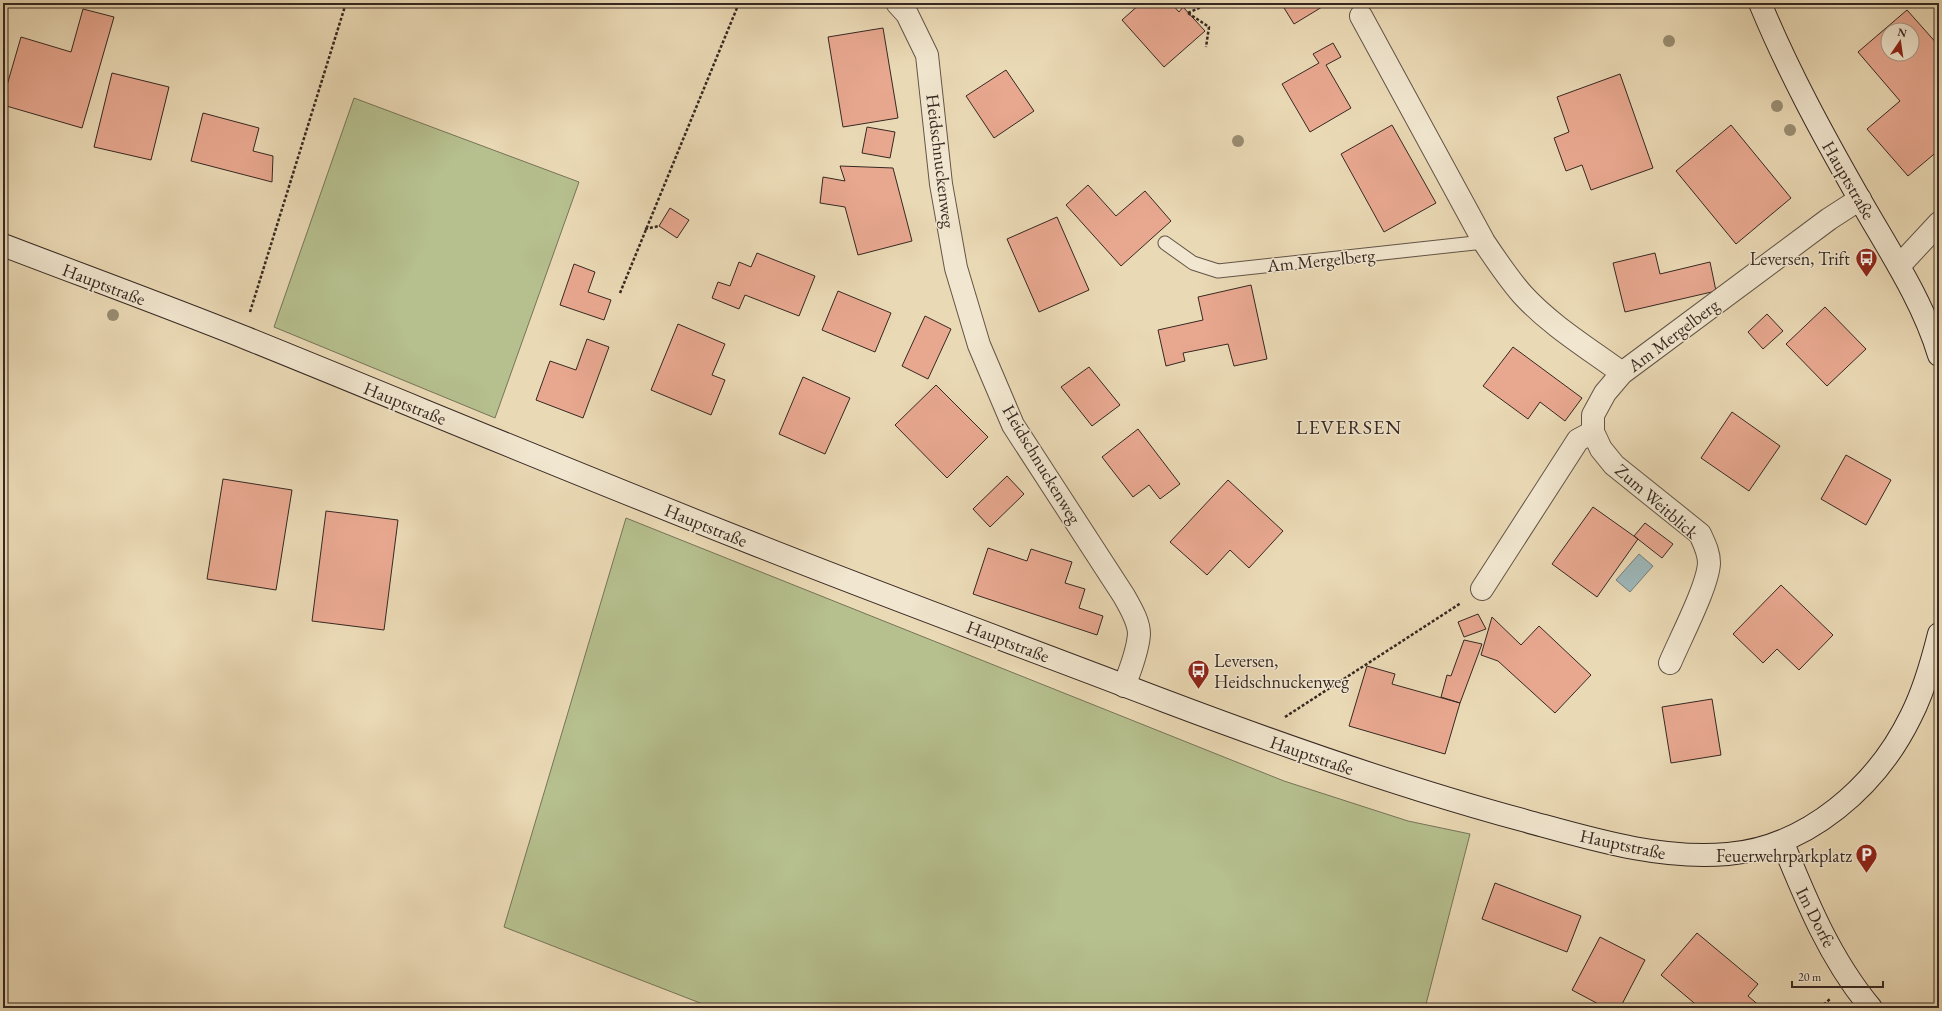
<svg xmlns="http://www.w3.org/2000/svg" width="1942" height="1011" viewBox="0 0 1942 1011" font-family="'EB Garamond',serif">
	<style>
		.green { fill: #b6bf8e; stroke: #767458 }
		.water { fill: #9db7b9; stroke: #747e7c }
		.building { fill: #e8a890; stroke: #362821; fill-rule: evenodd }
		.lines { fill: none; stroke-linecap: round; stroke-linejoin: round }
		.lane-casing { stroke: #635446; stroke-width: 15 }
		.street-casing { stroke: #635446; stroke-width: 24 }
		.secondary-casing { stroke: #362821; stroke-width: 24 }
		.path { stroke: #362821; stroke-width: 2.5; stroke-dasharray: 3 2; stroke-linecap: butt }
		.lane { stroke: #f1e6cf; stroke-width: 13 }
		.street { stroke: #f1e6cf; stroke-width: 22 }
		.secondary { stroke: #f1e6cf; stroke-width: 22 }
		.tree { fill: #998d72 }
		.labels { text-anchor: middle; dominant-baseline: central; stroke-width: 3; stroke-linejoin: round; paint-order: stroke }
		.street-label { font-size: 18px; fill: #362821; stroke: #f1e6cf }
		.poi-label { font-size: 18px; fill: #362821; stroke: #f1e6cf; text-anchor: end }
		.quarter-label { font-size: 20px; letter-spacing: 1px; fill: #362821; stroke: #f1e6cf }
	</style>
	<rect width="100%" height="100%" fill="#ead9b5"/>
	<filter id="stains"><feTurbulence type="fractalNoise" baseFrequency=".005" numOctaves="4"/><feColorMatrix values="0 0 0 0 .2 0 0 0 0 .09 0 0 0 0 .02 0 0 0 .5 -.17"/></filter>
	<radialGradient id="worn" r=".72"><stop offset=".6" stop-color="#630" stop-opacity="0"/><stop offset="1" stop-color="#630" stop-opacity=".3"/></radialGradient>
	<path class="green" d="M354,98L579,182L495,418L274,327Z
		M626,518L1284,781L1408,821L1470,834L1425,1008H713L504,927Z"/>
	<path class="water" d="M1639,554L1653,566L1630,592L1616,580Z"/>
	<path class="building" d="M1141,3H1171L1179,12L1183,7L1205,31L1164,67L1122,20Z
		M1281,3H1326L1327,4L1294,24Z
		M83,9L114,17L82,128L3,105V99L21,37L71,52Z
		M1907,10L1939,46V150L1908,176L1867,129L1900,101L1858,52ZM1888,30H1912V54H1888Z
		M883,28L898,118L843,127L828,37Z
		M1333,43L1341,57L1326,65L1351,108L1310,132L1282,84L1319,63L1313,54Z
		M1006,70L1034,111L994,138L966,96Z
		M112,73L169,87L151,160L94,147Z
		M1620,74L1653,168L1591,190L1582,165L1566,171L1554,138L1569,132L1557,97Z
		M203,113L259,128L253,151L273,156L272,182L191,161Z
		M1392,125L1436,203L1384,232L1341,154Z
		M1731,125L1791,198L1736,244L1676,171Z
		M867,127L895,132L890,158L862,153Z
		M840,166L893,168L912,241L858,255L845,207L820,203L823,177L845,181Z
		M1088,185L1116,216L1145,191L1171,221L1121,266L1066,205Z
		M670,208L689,220L677,238L659,226Z
		M1057,217L1089,290L1039,312L1007,239Z
		M757,253L815,276L799,316L745,295L739,309L712,298L718,282L730,286L739,262L751,267Z
		M1655,253L1660,274L1710,262L1716,291L1625,312L1613,263Z
		M574,264L595,272L588,292L611,300L604,320L560,305Z
		M1251,285L1267,359L1234,366L1228,344L1183,353L1185,361L1166,366L1158,330L1203,320L1198,297Z
		M838,291L891,313L875,352L822,330Z
		M1825,307L1866,349L1827,386L1786,344Z
		M1767,314L1783,331L1763,349L1748,332Z
		M925,316L951,329L928,379L902,366Z
		M678,324L725,344L712,375L725,380L711,415L651,390Z
		M587,339L609,347L583,418L536,400L550,361L576,370Z
		M1513,347L1582,398L1565,421L1540,402L1528,419L1483,386Z
		M1089,367L1120,405L1092,426L1061,387Z
		M803,377L850,398L825,454L779,434Z
		M936,385L988,437L947,478L895,425Z
		M1732,412L1780,446L1749,491L1701,458Z
		M1138,429L1180,484L1160,499L1149,485L1133,497L1102,457Z
		M1846,455L1891,480L1866,525L1821,499Z
		M1007,476L1024,494L990,527L973,509Z
		M223,479L292,490L276,590L207,579Z
		M1228,480L1283,531L1249,568L1230,550L1207,575L1170,542Z
		M1593,507L1638,539L1597,597L1552,564Z
		M326,511L398,520L384,630L312,621Z
		M1645,523L1673,544L1662,558L1634,536Z
		M988,548L1027,561L1031,549L1072,562L1065,583L1085,589L1079,608L1103,616L1097,635L973,594Z
		M1781,585L1833,635L1799,670L1777,649L1763,663L1733,634Z
		M1478,614L1486,629L1464,637L1458,622Z
		M1492,617L1521,645L1539,626L1591,675L1555,713L1498,661L1481,655Z
		M1464,640L1482,644L1460,703L1441,697L1447,675L1451,676Z
		M1367,666L1395,674L1392,684L1460,703L1445,754L1349,726Z
		M1712,699L1721,755L1671,763L1662,707Z
		M1495,883L1581,916L1567,952L1482,919Z
		M1697,933L1758,984L1748,996L1762,1008H1700L1661,975Z
		M1600,937L1645,960L1620,1008H1606L1572,990Z"/>
	<g class="lines">
		<defs>
			<path id="lane" d="M1165,243L1193,263L1218,271L1484,242"/>
			<path id="street" d="M897,3L907,14L927,55L941,184L956,268L979,345L1013,425L1124,596C1130,607 1139,621 1139,634C1138,650 1130,671 1124,686
				M1361,16L1484,242C1496,260 1508,278 1522,294C1550,325 1588,348 1622,373
				M1899,266L1939,223
				M1593,432L1601,449L1614,465L1700,534C1704,543 1709,552 1709,563C1708,586 1680,639 1670,663
				M1482,589L1578,440L1593,432V415L1605,393L1622,373L1829,219L1860,199"/>
			<path id="secondary" d="M1760,3C1788,71 1823,135 1859,198C1888,249 1922,299 1939,355
				M3,245C84,276 166,306 246,338C414,406 581,476 749,542C887,597 1027,648 1165,701C1284,746 1403,788 1526,821C1592,839 1659,860 1728,854C1808,847 1877,786 1911,716C1924,691 1932,662 1939,634
				M1782,841C1806,900 1830,959 1871,1008"/>
		</defs>
		<use href="#lane" class="lane-casing"/>
		<use href="#street" class="street-casing"/>
		<use href="#secondary" class="secondary-casing"/>
		<path class="path" d="M1188,13L1209,27L1206,47
			M1188,13L1210,3
			M645,229L659,226
			M620,293L739,3
			M250,312L346,3
			M1285,717L1461,603
			M1820,1008L1830,999"/>
		<use href="#lane" class="lane"/>
		<use href="#street" class="street"/>
		<use href="#secondary" class="secondary"/>
	</g>
	<g class="tree">
		<circle cx="1669" cy="41" r="6"/>
		<circle cx="1777" cy="106" r="6"/>
		<circle cx="1790" cy="130" r="6"/>
		<circle cx="1238" cy="141" r="6"/>
		<circle cx="113" cy="315" r="6"/>
	</g>
	<defs>
		<symbol id="bus-pin" viewBox="-11 -11 22 30"><path d="M0 17L-7.5 6A9.5 9.5 0 1 1 7.5 6Z" fill="#8f2418" stroke="#f1e6cf"/><path d="M-5-6H5V4H4V6H2V4H-2V6H-4V4H-5ZM-3.5-4V0h7V-4ZM-3.5 1.2v1.5H-2V1.2ZM2 1.2v1.5H3.5V1.2Z" fill="#fff"/></symbol>
		<symbol id="parking-pin" viewBox="-11 -11 22 30"><path d="M0 17L-7.5 6A9.5 9.5 0 1 1 7.5 6Z" fill="#8f2418" stroke="#f1e6cf"/><path d="M-3.5-5.5H1a3.5 3.5 0 0 1 0 7H-1V5.5H-3.5ZM-1-3.4V-.6H.8a1.4 1.4 0 0 0 0-2.8Z" fill="#fff"/></symbol>
	</defs>
	<g fill-rule="evenodd">
		<use href="#bus-pin" x="1854" y="246" width="25" height="34"/>
		<use href="#bus-pin" x="1186" y="658" width="25" height="34"/>
		<use href="#parking-pin" x="1854" y="842" width="25" height="34"/>
	</g>
	<g class="labels">
		<g class="street-label">
			<text transform="translate(941 161) rotate(83)">Heidschnuckenweg</text>
			<text transform="translate(1849 180) rotate(60)">Hauptstraße</text>
			<text transform="translate(1321 260) rotate(-6)">Am Mergelberg</text>
			<text transform="translate(104 284) rotate(21)">Hauptstraße</text>
			<text transform="translate(1673 335) rotate(-37)">Am Mergelberg</text>
			<text transform="translate(405 403) rotate(22)">Hauptstraße</text>
			<text transform="translate(1042 464) rotate(59)">Heidschnuckenweg</text>
			<text transform="translate(1657 501) rotate(41)">Zum Weitblick</text>
			<text transform="translate(706 525) rotate(22)">Hauptstraße</text>
			<text transform="translate(1008 641) rotate(21)">Hauptstraße</text>
			<text transform="translate(1312 755) rotate(19)">Hauptstraße</text>
			<text transform="translate(1623 844) rotate(12)">Hauptstraße</text>
			<text transform="translate(1816 917) rotate(63)">Im Dorfe</text>
		</g>
		<g class="poi-label">
			<text x="1850" y="258">Leversen, Trift</text>
			<text x="1214" y="660" text-anchor="start">Leversen,<tspan x="1214" dy="21">Heidschnuckenweg</tspan></text>
			<text x="1852" y="855">Feuerwehrparkplatz</text>
		</g>
		<g class="quarter-label">
			<text x="1349" y="427">LEVERSEN</text>
		</g>
	</g>
	<rect width="1942" height="1011" fill="none" stroke="#ead9b5" stroke-width="16"/>
	<rect x="4" y="4" width="1934" height="1003" fill="none" stroke="#362821" stroke-width="2"/>
	<rect x="8" y="8" width="1926" height="995" fill="none" stroke="#362821"/>
	<g transform="translate(1900 42) rotate(13)"><circle r="19" fill="#f1e6cf" stroke="#a69a89"/>
	<path d="M0-3L7 15L0 10L-7 15Z" fill="#8f2418"/>
	<text y="-6" font-size="11" font-weight="bold" text-anchor="middle" fill="#362821">N</text>
	</g>
	<path d="M1792 981v6h91v-6" fill="none" stroke="#362821" stroke-width="2"/>
	<text x="1798" y="981" font-size="12" fill="#362821" stroke="#f1e6cf" stroke-width="3" paint-order="stroke">20 m</text>
	<rect width="100%" height="100%" filter="url(#stains)"/>
	<rect width="100%" height="100%" fill="url(#worn)"/>
</svg>
